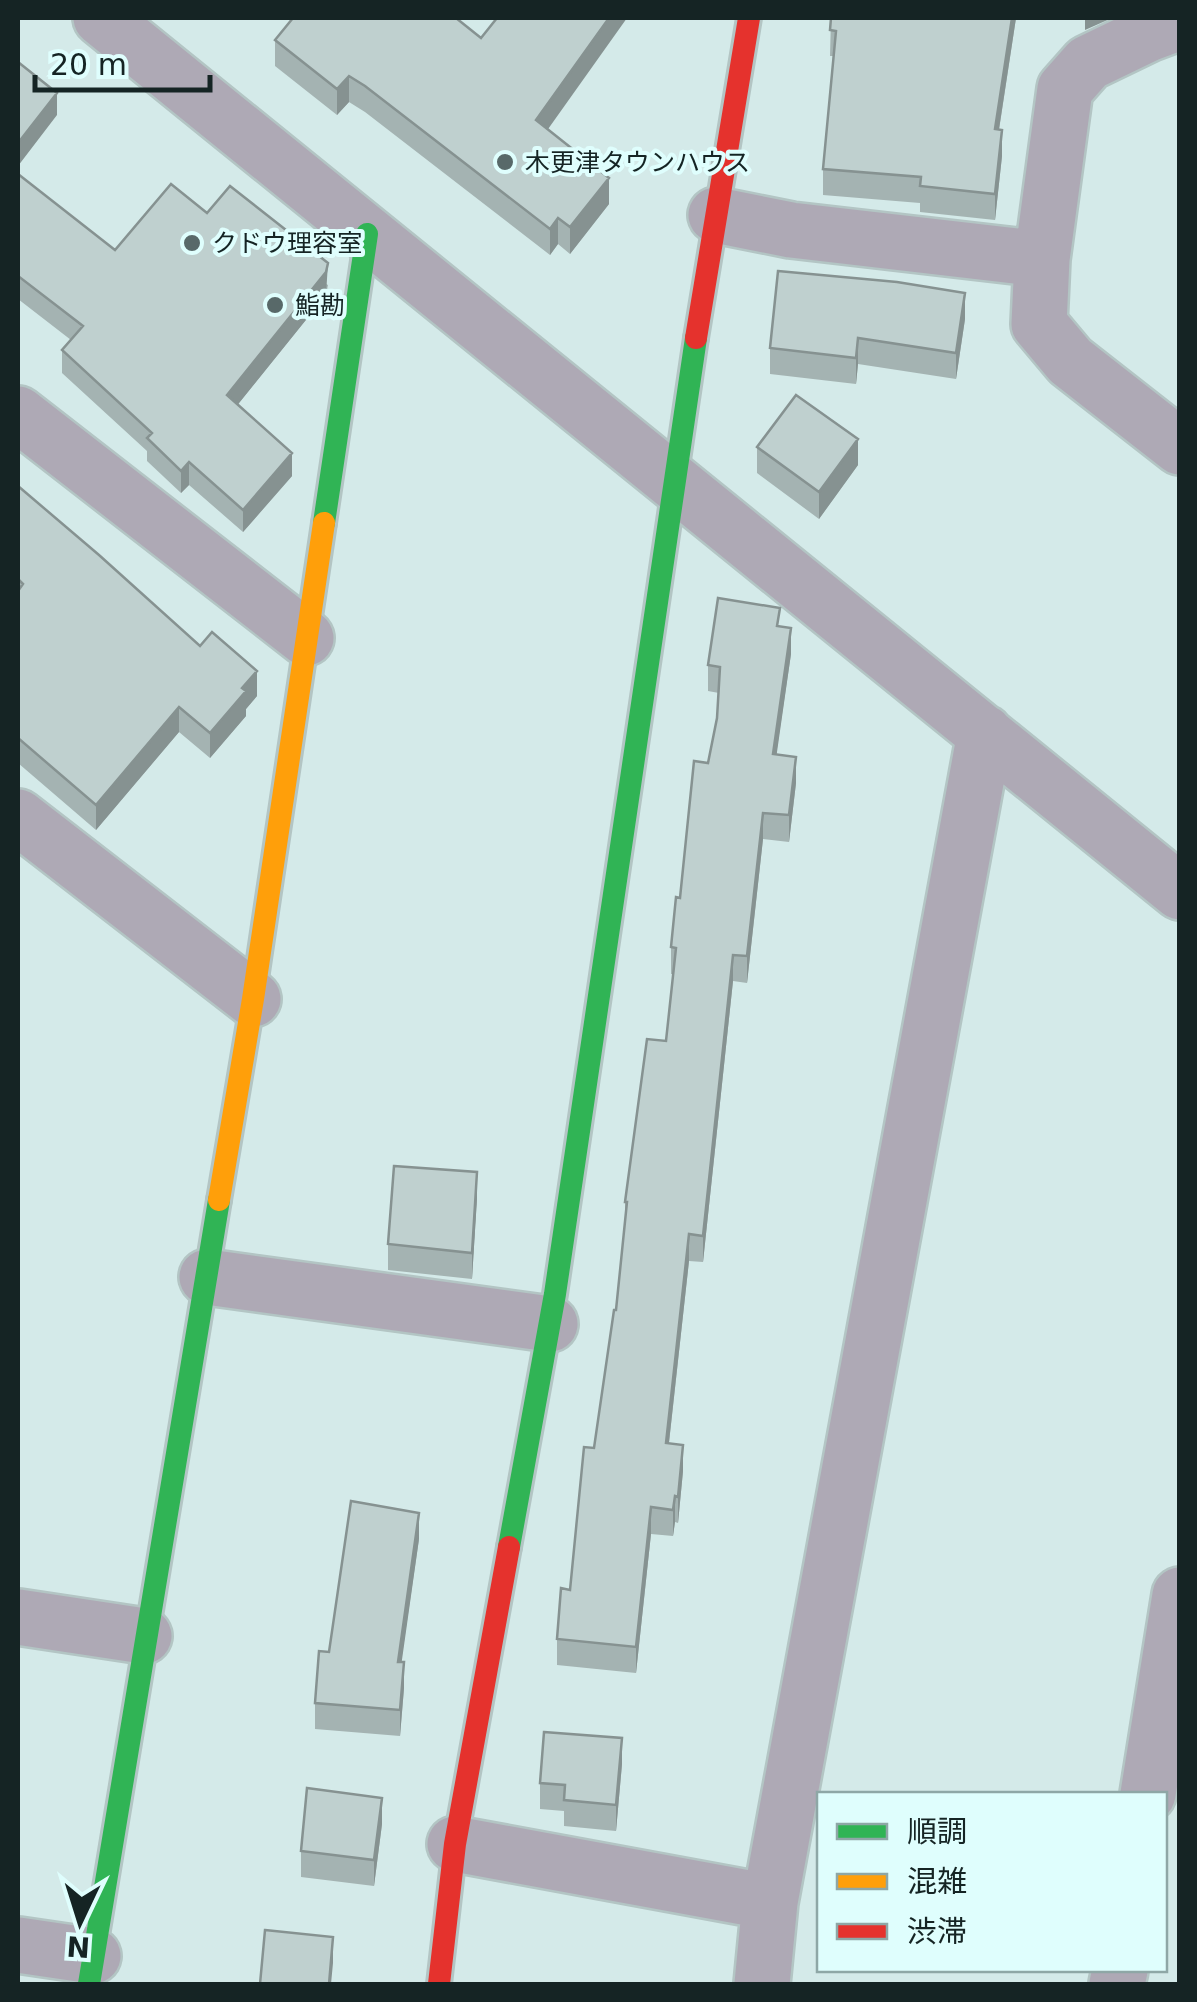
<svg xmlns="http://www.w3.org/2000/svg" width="1197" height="2002" viewBox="0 0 1197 2002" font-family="'DejaVu Sans','Noto Sans JP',sans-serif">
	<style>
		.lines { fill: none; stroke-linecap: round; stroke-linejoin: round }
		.street-casing { stroke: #b3c5c4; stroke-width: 60 }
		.fast-casing { stroke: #b3c5c4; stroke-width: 28 }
		.slow-casing { stroke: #b3c5c4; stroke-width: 28 }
		.jam-casing { stroke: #b3c5c4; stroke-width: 28 }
		.street { stroke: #aea9b5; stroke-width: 55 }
		.fast { stroke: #30b455; stroke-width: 22 }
		.slow { stroke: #ff9f0a; stroke-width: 22 }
		.jam { stroke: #e5322d; stroke-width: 22 }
		.wall { fill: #a4b3b2 }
		.shaded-wall { fill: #869291 }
		.building { fill: #bfd0cf; stroke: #869291; stroke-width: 2.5 }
		.poi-dot { fill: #586969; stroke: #dffefd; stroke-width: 4 }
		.labels { text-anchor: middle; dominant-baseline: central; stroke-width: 8; stroke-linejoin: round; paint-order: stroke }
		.poi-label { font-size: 25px; fill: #152424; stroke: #dffefd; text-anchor: start }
	</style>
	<rect width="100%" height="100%" fill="#d4eae9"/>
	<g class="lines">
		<defs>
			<path id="street" d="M101,18L1180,892
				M1180,22L1148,34L1088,63L1065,89L1042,259L1039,324L1070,361L1180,447
				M716,215L791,230L1042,259
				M18,414L306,638
				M18,817L253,999
				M207,1277L550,1324
				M18,1617L144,1636
				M1148,1794L1180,1595
				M455,1844L770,1902
				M18,1945L93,1956
				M762,1984L770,1902L985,733
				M1117,1984L1120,1970"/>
			<path id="fast" d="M324,523L367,234
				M509,1547L555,1294L696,338
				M89,1984L219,1200"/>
			<path id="slow" d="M219,1200L253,999L324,523"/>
			<path id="jam" d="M696,338L749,18
				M439,1984L455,1844L509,1547"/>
		</defs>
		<use href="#street" class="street-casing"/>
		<use href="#fast" class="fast-casing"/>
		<use href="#slow" class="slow-casing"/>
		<use href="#jam" class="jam-casing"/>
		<use href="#street" class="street"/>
		<use href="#fast" class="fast"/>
		<use href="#slow" class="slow"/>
		<use href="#jam" class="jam"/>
	</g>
	<path class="wall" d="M831,18H1016L999,130L1002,156L995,220L920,212V203L823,195V169L833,56H830Z
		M481,38L548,130L609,204L570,254L558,244L550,255L365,112L349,102L337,115L275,66V40Z
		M18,174L115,250L207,213L328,285L326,295L238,404L292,476L243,532L189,485L181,493L147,461V451L62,373V350L71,340L18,299Z
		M965,319L956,379L858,364L856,384L770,374V348Z
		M757,447L858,465L819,519L757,473Z
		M18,486L257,696L246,709V716L210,758L179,732L96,830L18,763Z
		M780,626L791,654L776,755L796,783L789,842L763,839L747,983L733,981L703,1262L689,1261L669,1443L683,1471L678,1523L675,1522L673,1536L651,1534L636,1673L557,1665V1639L570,1590L616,1310L625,1228V1202L666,1041L673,974H671V947L717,718L719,693L708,691V665Z
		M477,1198L472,1279L388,1270V1244Z
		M419,1539L401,1662L404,1688L400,1736L315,1729V1703L329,1652Z
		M622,1764L616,1831L564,1826V1811L540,1809V1783Z
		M382,1824L374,1886L301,1877V1851Z"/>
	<path class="shaded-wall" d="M609,18H627L536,146V120Z
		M1012,18H1016L995,155V129Z
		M1085,18H1112L1085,30Z
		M349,76V102L337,115V89Z
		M57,93V115L18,166V143Z
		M1002,130V156L995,220V194Z
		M609,178V204L570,254V227Z
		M558,218V244L550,255V229Z
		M328,263L326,295L227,418V395Z
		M965,293V319L956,379V353Z
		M858,338V364L856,384V358Z
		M858,439V465L819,519V492Z
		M292,453V476L243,532V510Z
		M189,462V485L181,493V471Z
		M791,628V654L773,780V754Z
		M257,671V696L246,709V716L210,758V733L242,688Z
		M179,707V732L96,830V805Z
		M796,757V783L789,842V815Z
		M763,813V839L747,983V956Z
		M733,955V981L703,1262V1236Z
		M477,1172V1198L472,1279V1253Z
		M689,1234V1261L666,1469V1443Z
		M683,1445V1471L678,1523V1497Z
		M675,1496V1522L673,1536V1510Z
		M651,1507V1534L636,1673V1647Z
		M419,1513V1539L398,1688V1662Z
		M404,1662V1688L400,1736V1710Z
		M622,1738V1764L616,1831V1805Z
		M382,1798V1824L374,1886V1860Z
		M333,1937V1963L331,1984H329Z"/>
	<path class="building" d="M293,18H456L481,38L497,18H609L536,120L609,178L570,227L558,218L550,229L365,86L349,76L337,89L275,40Z
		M831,18H1012L995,129L1002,130L995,194L920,186L921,177L823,169L836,31L830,30Z
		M18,62L57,93L18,143Z
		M18,174L115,250L171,184L207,213L230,186L328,263L326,272L227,395L292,453L243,510L189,462L181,471L147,438L152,433L62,350L83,326L18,276Z
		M778,271L897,282L965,293L956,353L858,338L856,358L770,348Z
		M796,395L858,439L819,492L757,447Z
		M18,486L99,555L200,646L212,632L257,671L242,688L246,691L210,733L179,707L96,805L18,738V591L23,584L18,579Z
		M718,598L780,608L777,626L791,628L773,754L796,757L789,815L763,813L747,956L733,955L703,1236L689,1234L666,1443L683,1445L678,1497L675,1496L673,1510L651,1507L636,1647L557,1639L561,1588L570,1590L584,1447L594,1448L614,1310H616L627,1202H625L647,1039L666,1041L676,948L671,947L676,897L680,898L694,761L708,763L717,718L720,667L708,665Z
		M394,1166L477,1172L472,1253L388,1244Z
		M351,1501L419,1513L398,1662H404L400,1710L315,1703L319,1651L329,1652Z
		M544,1732L622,1738L616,1805L564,1800L565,1785L540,1783Z
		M307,1788L382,1798L374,1860L301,1851Z
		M265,1930L333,1937L329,1984H260Z"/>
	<g class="poi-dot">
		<circle cx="505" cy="162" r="10"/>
		<circle cx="192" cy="243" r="10"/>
		<circle cx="275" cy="305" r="10"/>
	</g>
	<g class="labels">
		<g class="poi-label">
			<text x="525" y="162">木更津タウンハウス</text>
			<text x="212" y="243">クドウ理容室</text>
			<text x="295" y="305">鮨勘</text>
		</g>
	</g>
	<rect width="1197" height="2002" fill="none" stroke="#152424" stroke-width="40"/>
	<rect x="817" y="1792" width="350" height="180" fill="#dffefd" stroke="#8ea7a6" stroke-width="2.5"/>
	<rect x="837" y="1824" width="50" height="15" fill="#30b455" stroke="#8ea7a6" stroke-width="2.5"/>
	<text x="907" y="1842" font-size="30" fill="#152424">順調</text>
	<rect x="837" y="1874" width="50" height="15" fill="#ff9f0a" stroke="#8ea7a6" stroke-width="2.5"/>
	<text x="907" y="1892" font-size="30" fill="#152424">混雑</text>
	<rect x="837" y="1924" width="50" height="15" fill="#e5322d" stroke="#8ea7a6" stroke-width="2.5"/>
	<text x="907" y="1942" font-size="30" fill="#152424">渋滞</text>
	<g transform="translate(80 1922) rotate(184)" stroke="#dffefd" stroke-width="8" paint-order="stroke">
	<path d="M0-8L18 38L0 25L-18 38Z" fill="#152424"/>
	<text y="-15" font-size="28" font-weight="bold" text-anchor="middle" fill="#152424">N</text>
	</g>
	<path d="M35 75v15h175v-15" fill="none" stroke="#152424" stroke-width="5"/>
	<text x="50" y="75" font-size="30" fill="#152424" stroke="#dffefd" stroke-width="8" paint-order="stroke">20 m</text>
</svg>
